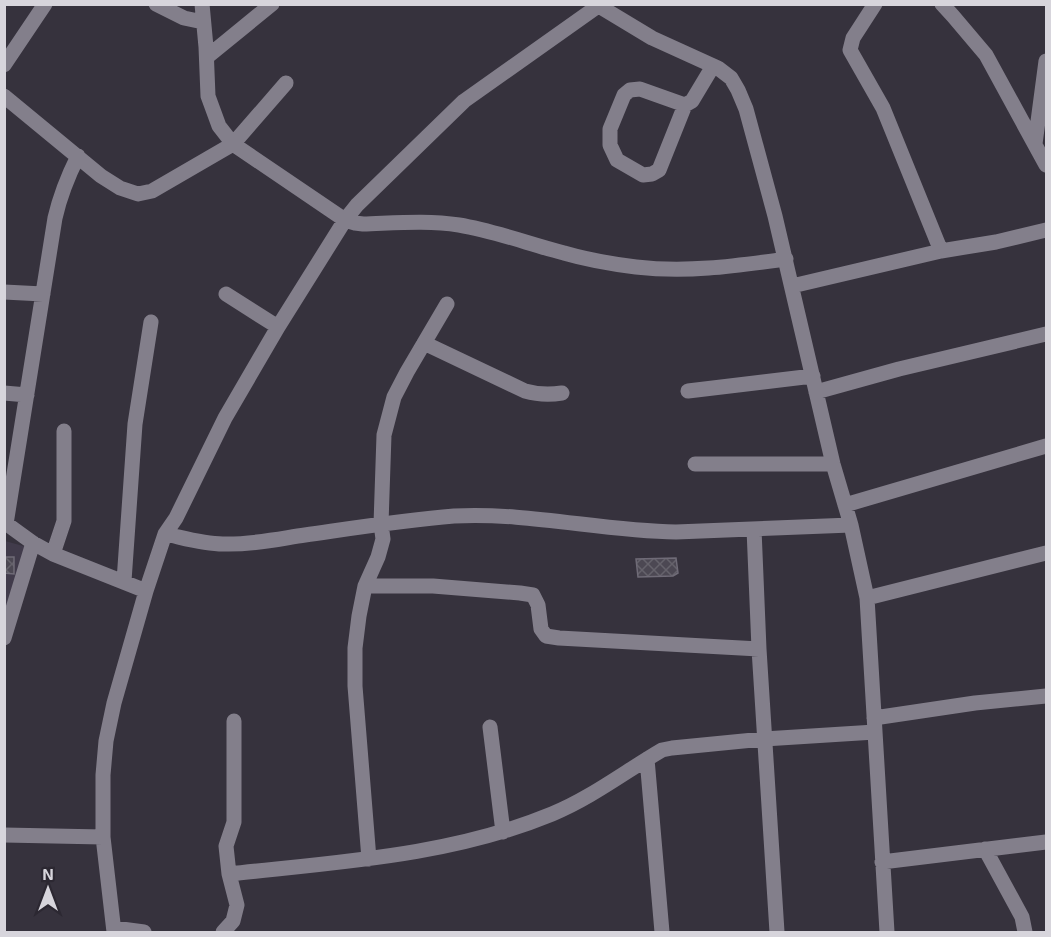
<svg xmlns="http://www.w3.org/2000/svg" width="1051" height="937" viewBox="0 0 1051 937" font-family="'Exo 2',sans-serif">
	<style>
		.built { fill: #413b4b }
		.building { fill: url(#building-cross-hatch); stroke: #6f6b77; stroke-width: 1.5 }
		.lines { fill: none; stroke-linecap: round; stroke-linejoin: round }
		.minor { stroke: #837f8b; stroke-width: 15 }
	</style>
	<defs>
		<pattern id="building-cross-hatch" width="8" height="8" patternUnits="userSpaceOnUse" patternTransform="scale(1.5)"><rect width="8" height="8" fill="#4c4853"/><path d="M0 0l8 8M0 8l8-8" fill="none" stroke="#65626b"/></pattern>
	</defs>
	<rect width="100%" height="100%" fill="#36323d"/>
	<path class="built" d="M5,541L27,547L5,629Z"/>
	<path class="building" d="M4,557H14V574L4,573Z
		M676,558L678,573L673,576L638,577L636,559Z"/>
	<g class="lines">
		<path class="minor" d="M156,4L184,18L203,22
			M202,4L206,47L208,96L219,126L233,144L345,220L355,223L363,224C395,223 428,220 459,225C495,231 529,244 564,253C588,260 612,264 636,267C688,273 735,266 786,259
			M875,4L853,38L850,50L883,108L941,251
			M942,4L953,16L986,55L1046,165
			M599,6L652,38L718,68L731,78L738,90L746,109L775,216L833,464L851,525L867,598L887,932
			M207,57L272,4
			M4,65L45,4
			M4,96L101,176L120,188L138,194L152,191L233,144L286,83
			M685,105L640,89L630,90L624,95L610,129V145L617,160L643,175L652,174L659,170L685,105L692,101L713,66
			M1035,144L1046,61
			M792,286L941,251L996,242L1046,230
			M4,292L43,294
			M226,294L278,327
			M424,343L525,391C539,395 549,395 562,393
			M688,391L813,376
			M816,392L899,369L1046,334
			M4,393L27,395
			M695,464H833
			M845,505L1046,446
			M4,522L33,543L53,554L146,591
			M6,524L55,218C60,196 68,176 78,156
			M754,529L759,649L777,932
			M165,534C184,538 203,544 223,544C250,545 278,539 305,535C354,528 404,520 454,516C528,512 602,531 676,532L851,525
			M53,554L64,521V431
			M124,581L135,424L151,322
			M365,586H433L520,593L533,595L538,605L541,629L546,636L559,638L759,649
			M867,598L1046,553
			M4,638L33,543
			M874,718L975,703L1046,696
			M490,727L503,832
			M647,759L662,932
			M4,835L103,837
			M985,849L1022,917L1025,932
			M369,859L355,686V648L359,616L365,586L378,557L383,539L381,524L384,435L394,397L407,372L447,304
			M882,862L1046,842
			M229,874L226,846L234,822V721
			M114,928L144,932
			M114,932L103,837V775L106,741L114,703L146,591L165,534L176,518L225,418L278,327L345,220L357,205L464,101L601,4
			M223,932L233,921L237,905L229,874C338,862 450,856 552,814C591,798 626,771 662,750L672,748L764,739L875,732"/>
	</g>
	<rect width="1051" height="937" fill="none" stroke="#d7d5dc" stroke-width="12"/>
	<g transform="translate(48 889)" stroke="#2c2832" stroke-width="4.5" paint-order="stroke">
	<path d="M0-4.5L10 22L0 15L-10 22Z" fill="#d7d5dc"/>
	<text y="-9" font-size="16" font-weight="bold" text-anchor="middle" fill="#d7d5dc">N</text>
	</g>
</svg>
